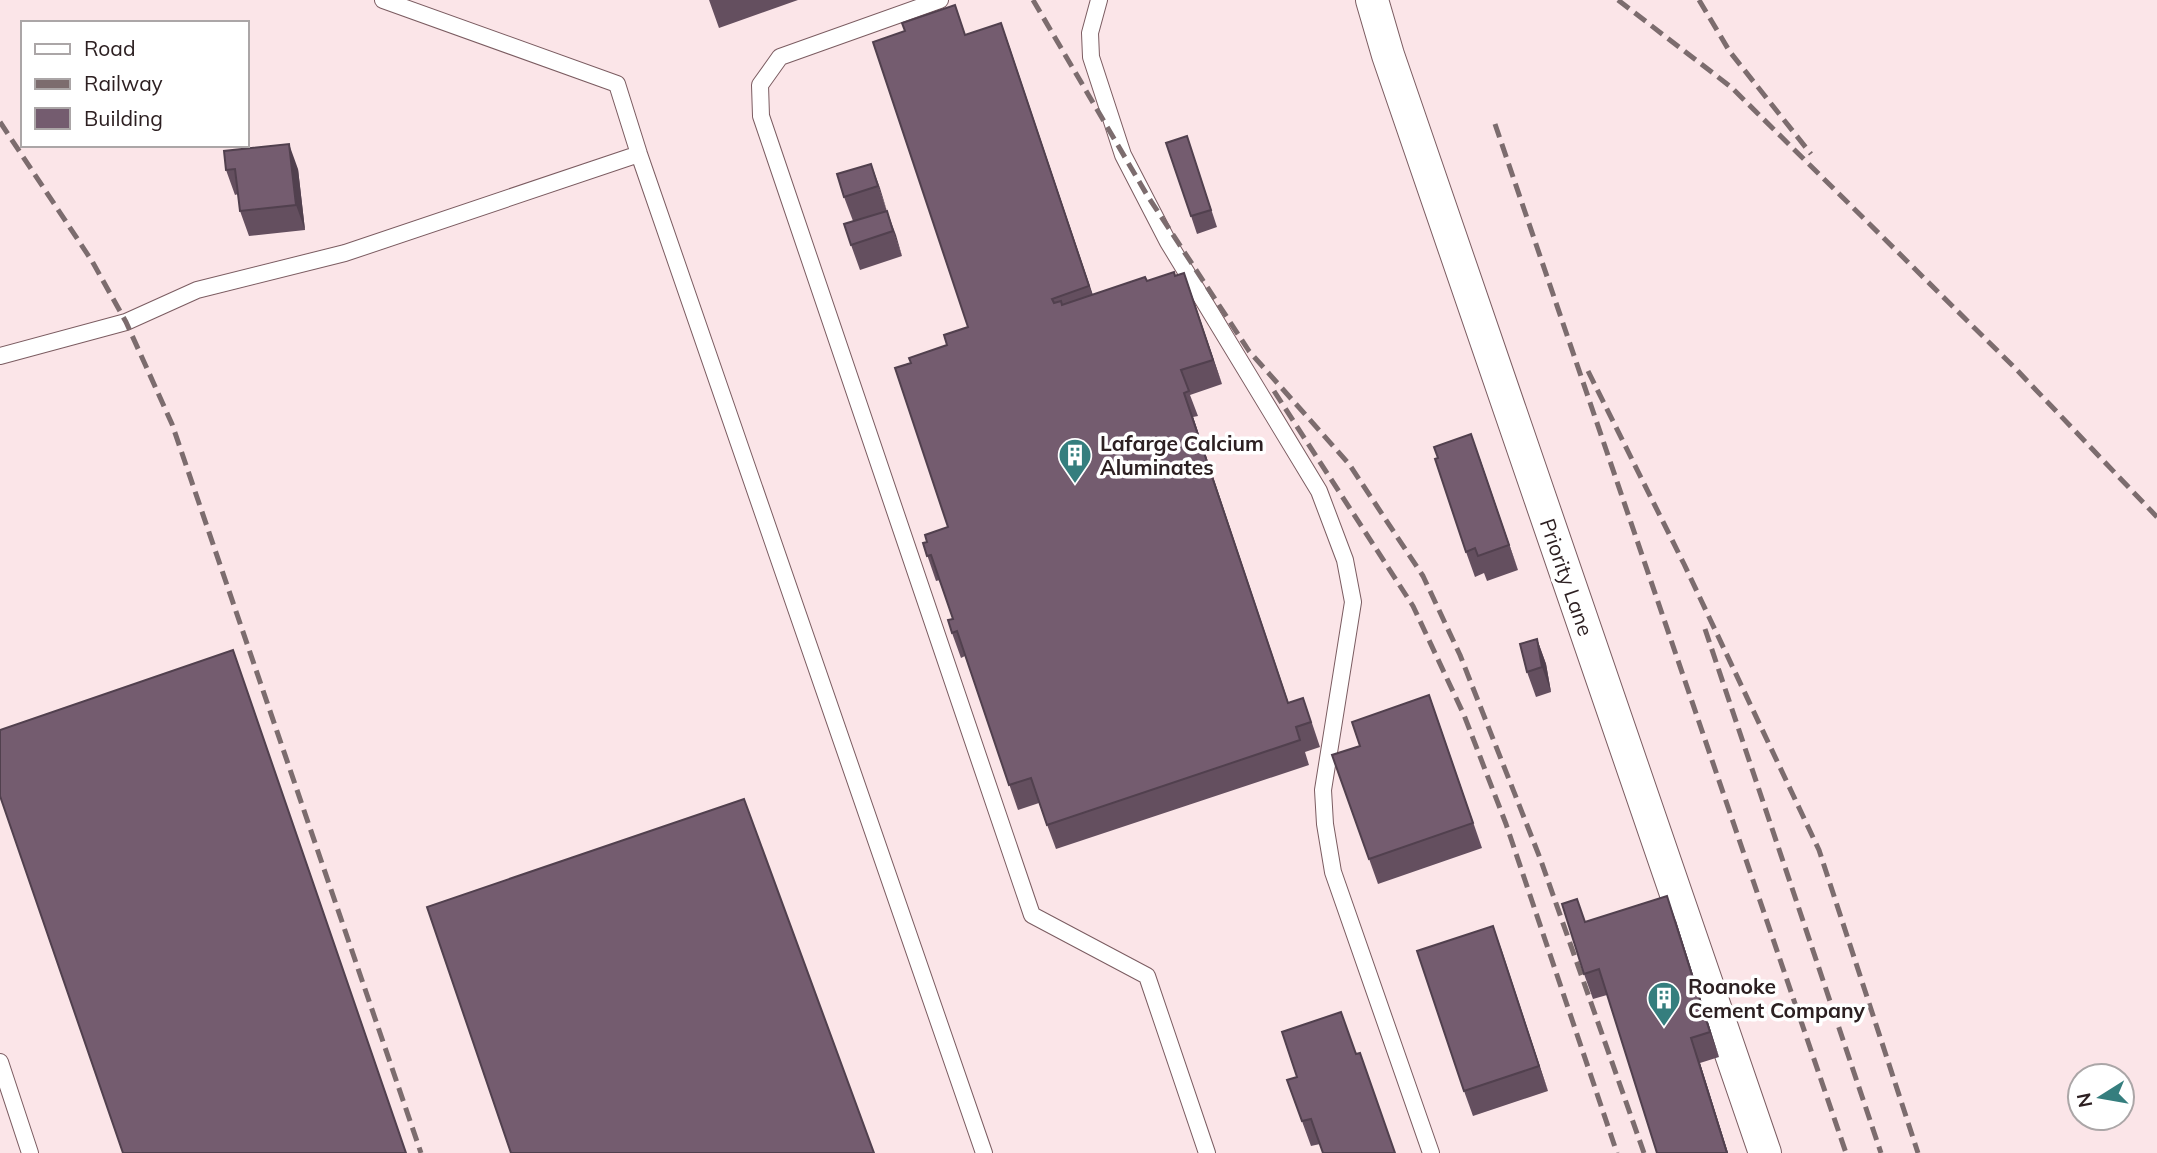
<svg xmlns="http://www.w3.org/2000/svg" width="2157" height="1153" viewBox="0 0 2157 1153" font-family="Mulish,sans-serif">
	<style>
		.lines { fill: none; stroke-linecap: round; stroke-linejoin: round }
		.service-casing { stroke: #7b5c61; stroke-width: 18 }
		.minor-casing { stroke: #7b5c61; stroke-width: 34 }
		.service { stroke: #fff; stroke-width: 16 }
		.minor { stroke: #fff; stroke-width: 32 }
		.rail { stroke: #7c6c6e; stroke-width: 5; stroke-dasharray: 14 7; stroke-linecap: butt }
		.wall { fill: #644f5f }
		.shaded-wall { fill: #51404e }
		.building { fill: #745c6f; stroke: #51404e; stroke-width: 2 }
		.labels { text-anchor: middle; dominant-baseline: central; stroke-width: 7; stroke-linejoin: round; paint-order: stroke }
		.poi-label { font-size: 21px; font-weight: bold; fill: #2d2022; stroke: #fff; text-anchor: start }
		.street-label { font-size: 21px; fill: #2d2022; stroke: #fff }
	</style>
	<rect width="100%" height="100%" fill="#fbe5e8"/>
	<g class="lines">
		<defs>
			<path id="service" d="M383,0L617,84L639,154L984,1153
				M940,0L780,57L760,85L761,116L1032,915L1147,976L1207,1153
				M1099,0L1090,33L1091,57L1123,155L1168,242L1319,491L1345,560L1353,602L1323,790L1325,824L1333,872L1431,1153
				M0,356L126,322L197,290L345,253L639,154
				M0,1062L30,1153"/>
			<path id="minor" d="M1372,0L1388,55L1765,1153"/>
		</defs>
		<use href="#service" class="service-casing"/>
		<use href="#minor" class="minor-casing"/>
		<use href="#service" class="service"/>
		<use href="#minor" class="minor"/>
		<path class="rail" d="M1033,0L1147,195L1249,351L1349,464L1423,576L1460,655L1540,858L1644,1153
			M1618,0L1731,87L2016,369L2157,517
			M1699,0L1730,52L1811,154
			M0,122L92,261L126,322L172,424L421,1153
			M1495,124L1846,1153
			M1588,371L1684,564L1819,850L1918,1153
			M1274,391L1413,606L1464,715L1506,824L1617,1153
			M1705,629L1881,1153"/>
	</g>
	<path class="wall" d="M709,0H798L719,28Z
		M1001,23L1093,295L1147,281L1184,273L1222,384L1190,395L1198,416L1193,417L1288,703L1312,723L1320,747L1305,752L1309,765L1056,849L1039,803L1018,810L965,656L961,658L952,633L953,619L940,580L936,581L923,543L927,542L948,527L911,363L947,345L968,327L905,31L965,35Z
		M224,151L298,169L305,230L249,236L240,211L238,194L235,195L226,170Z
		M1193,154L1217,227L1197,234L1191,216Z
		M871,164L902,256L860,270L851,245L853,221L844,197Z
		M1480,459L1518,570L1487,581L1484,573L1475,577L1466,552Z
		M1537,639L1546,664L1551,692L1536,697L1527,672Z
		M1438,720L1482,848L1378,884L1332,755Z
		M1676,921L1719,1057L1700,1063L1728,1153H1657L1607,995L1593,999L1584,974L1585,922Z
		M1493,926L1548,1091L1473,1116L1464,1091Z
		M1297,1077L1320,1144L1311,1146L1287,1080Z"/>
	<path class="shaded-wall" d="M1001,23L1010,48L1098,311L1089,286Z
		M289,144L298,169L305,230L296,205Z
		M871,164L880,188L887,211L878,186Z
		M887,211L896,235L902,256L893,231Z
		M1184,273L1193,298L1222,384L1213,360Z
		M1184,393L1193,417L1297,728L1288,703Z
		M1471,434L1480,459L1518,570L1509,545Z
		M1537,639L1546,664L1551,692L1542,667Z
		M1667,896L1676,921L1719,1057L1710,1032Z
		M1493,926L1502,951L1548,1091L1539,1066Z
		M1691,1038L1700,1063L1728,1153H1727Z"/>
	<path class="building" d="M955,5L965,35L1001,23L1089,286L1052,299L1054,303L1061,301L1062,305L1145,277L1147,281L1174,272L1175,276L1184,273L1213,360L1181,370L1189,391L1184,393L1288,703L1303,698L1311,722L1296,727L1300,740L1047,825L1031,778L1009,785L957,631L952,633L948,620L953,619L931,555L927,556L923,543L927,542L925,535L948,527L895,368L911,363L909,358L947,345L944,335L968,327L873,42L905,31L902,23Z
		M1187,136L1211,210L1191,216L1166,143Z
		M289,144L296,205L240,211L235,169L226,170L224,151Z
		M871,164L878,186L844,197L837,174Z
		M887,211L893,231L851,245L844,224Z
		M1471,434L1509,545L1478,556L1475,548L1466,552L1435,459L1438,458L1434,447Z
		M1537,639L1542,667L1527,672L1520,644Z
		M233,650L406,1153H123L0,796V730Z
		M1429,695L1473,823L1369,859L1332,755L1360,746L1352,722Z
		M744,799L874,1153H511L427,907Z
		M1667,896L1710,1032L1691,1038L1727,1153H1657L1599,969L1584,974L1562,904L1577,899L1585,922Z
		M1493,926L1539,1066L1464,1091L1417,951Z
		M1341,1012L1356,1054L1360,1053L1395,1153H1323L1311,1119L1302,1121L1287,1080L1297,1077L1282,1032Z"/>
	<defs>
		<symbol id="building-pin" viewBox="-11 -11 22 30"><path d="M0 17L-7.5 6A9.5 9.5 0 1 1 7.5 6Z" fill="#357e7e" stroke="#fff"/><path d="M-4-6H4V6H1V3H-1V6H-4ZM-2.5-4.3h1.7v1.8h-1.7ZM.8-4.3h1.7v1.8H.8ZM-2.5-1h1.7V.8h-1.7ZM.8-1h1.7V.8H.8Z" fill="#fff"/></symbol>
	</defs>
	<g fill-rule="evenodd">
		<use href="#building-pin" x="1056" y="436" width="38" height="52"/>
		<use href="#building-pin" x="1645" y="979" width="38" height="52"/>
	</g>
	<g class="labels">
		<g class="poi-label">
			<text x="1100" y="443">Lafarge Calcium<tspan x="1100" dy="24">Aluminates</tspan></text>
			<text x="1688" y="986">Roanoke<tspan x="1688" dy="24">Cement Company</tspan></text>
		</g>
		<g class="street-label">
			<text transform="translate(1567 577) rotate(71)">Priority Lane</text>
		</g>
	</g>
	<rect x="21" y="21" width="228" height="126" fill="#ffffff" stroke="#aba6a7" stroke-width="2"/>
	<rect x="35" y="44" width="35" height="10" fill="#ffffff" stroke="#aba6a7" stroke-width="2"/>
	<text x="84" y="56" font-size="21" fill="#2d2022">Road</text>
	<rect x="35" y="79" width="35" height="10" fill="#7c6c6e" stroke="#aba6a7" stroke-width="2"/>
	<text x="84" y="91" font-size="21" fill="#2d2022">Railway</text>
	<rect x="35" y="108" width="35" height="21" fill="#745c6f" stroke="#aba6a7" stroke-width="2"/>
	<text x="84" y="126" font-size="21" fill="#2d2022">Building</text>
	<g transform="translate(2101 1097) rotate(259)"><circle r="33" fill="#ffffff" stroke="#aba6a7" stroke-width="2"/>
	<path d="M0-5L12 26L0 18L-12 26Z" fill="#357e7e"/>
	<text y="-10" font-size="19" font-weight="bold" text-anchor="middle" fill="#2d2022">N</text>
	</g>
</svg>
